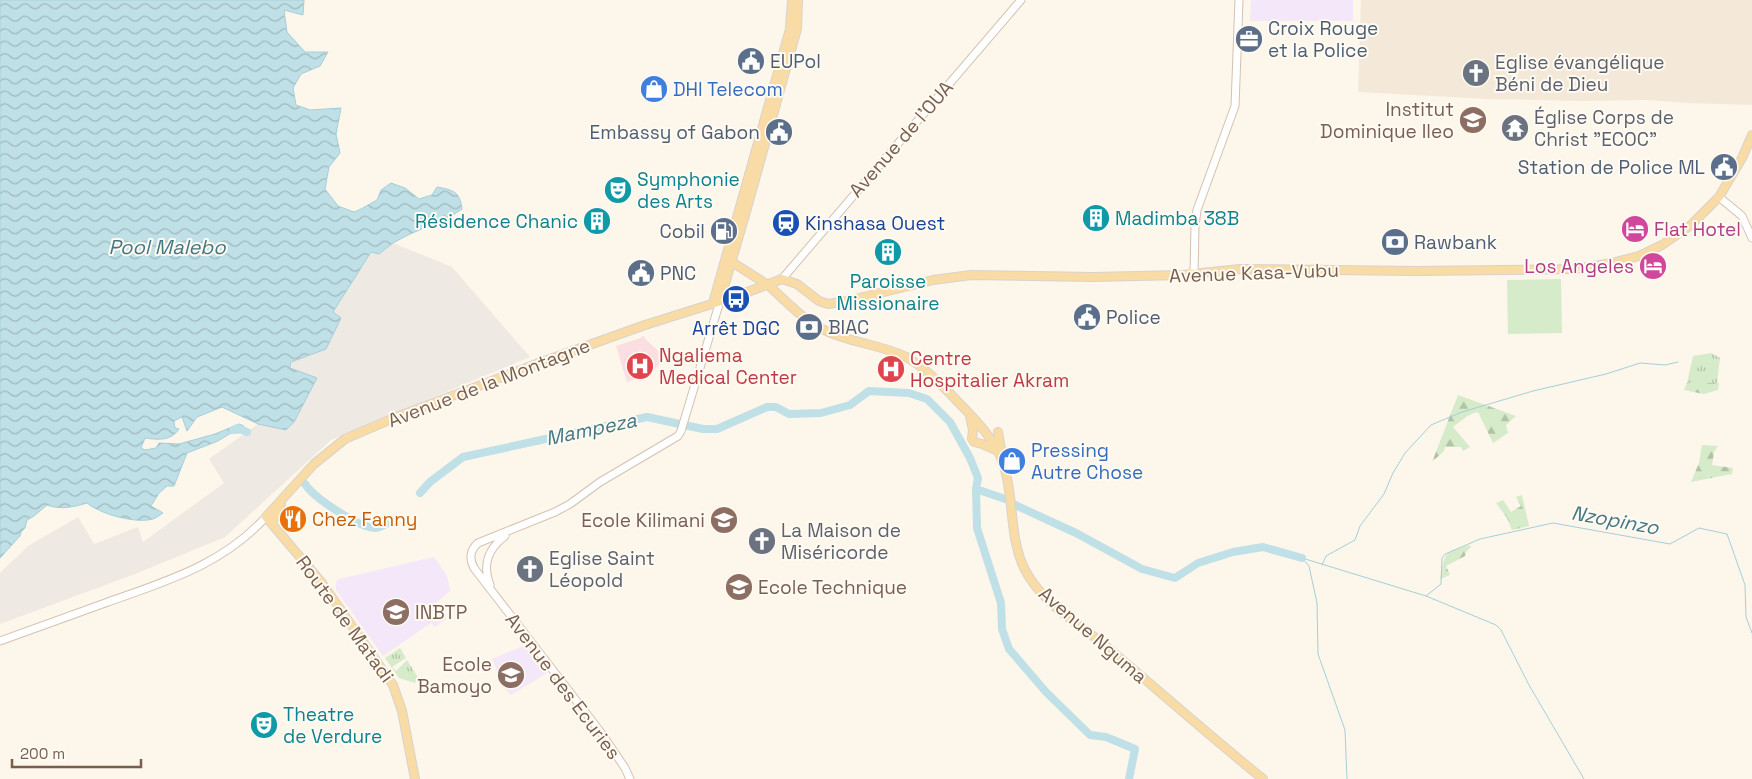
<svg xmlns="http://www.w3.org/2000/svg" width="1752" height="779" viewBox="0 0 1752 779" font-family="'Space Grotesk',sans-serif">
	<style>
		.residential { fill: #f4e9d9 }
		.industrial { fill: #eee9e3 }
		.education { fill: #f3e7f9 }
		.medical { fill: #fadee1 }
		.grass { fill: url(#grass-tufts) }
		.forest { fill: url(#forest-firs) }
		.park { fill: #d6ebc9 }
		.water { fill: url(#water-waves); stroke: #a5cfd9 }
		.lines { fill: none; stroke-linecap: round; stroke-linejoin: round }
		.stream { stroke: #a5cfd9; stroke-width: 1 }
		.river { stroke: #bfe0e7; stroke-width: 8 }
		.secondary-casing { stroke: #d5c1b0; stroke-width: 9 }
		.primary-casing { stroke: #d9d2cd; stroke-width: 10 }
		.secondary { stroke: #fff; stroke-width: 7 }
		.primary { stroke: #f9dca5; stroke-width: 8 }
		.labels { text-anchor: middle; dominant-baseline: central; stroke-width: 4; stroke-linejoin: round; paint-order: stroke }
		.service-label { font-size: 19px; fill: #4e5e75; stroke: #fffaf2; text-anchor: start }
		.worship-label { font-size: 19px; fill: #5b616d; stroke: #fffaf2; text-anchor: start }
		.shop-label { font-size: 19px; fill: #366cbe; stroke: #fffaf2; text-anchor: start }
		.education-label { font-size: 19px; fill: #785e54; stroke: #fffaf2; text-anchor: end }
		.street-label { font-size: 19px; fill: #785e4d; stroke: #fffaf2 }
		.culture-label { font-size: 19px; fill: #0d838f; stroke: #fffaf2; text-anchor: start }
		.transit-label { font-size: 19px; fill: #164399; stroke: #fffaf2; text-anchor: start }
		.hotel-label { font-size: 19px; fill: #b23c85; stroke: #fffaf2; text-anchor: start }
		.health-label { font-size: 19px; fill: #be3a42; stroke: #fffaf2; text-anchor: start }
		.food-label { font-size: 19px; fill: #c56008; stroke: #fffaf2; text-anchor: start }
		.water-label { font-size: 20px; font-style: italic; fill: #437783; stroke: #fffaf2 }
	</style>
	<defs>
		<pattern id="grass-tufts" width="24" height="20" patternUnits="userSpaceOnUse" patternTransform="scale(1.25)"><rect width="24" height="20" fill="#d6ebc9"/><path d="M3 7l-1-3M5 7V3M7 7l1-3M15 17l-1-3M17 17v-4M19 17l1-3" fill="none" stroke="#b2c2a5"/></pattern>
		<pattern id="forest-firs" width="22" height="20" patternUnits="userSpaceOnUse" patternTransform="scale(1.25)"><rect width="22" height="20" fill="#d6ebc9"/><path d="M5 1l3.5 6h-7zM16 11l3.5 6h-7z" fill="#b2c2a5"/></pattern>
		<pattern id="water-waves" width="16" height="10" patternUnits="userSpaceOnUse" patternTransform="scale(1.25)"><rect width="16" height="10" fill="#bfe0e7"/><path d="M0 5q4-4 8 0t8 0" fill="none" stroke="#a0b9bd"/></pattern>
	</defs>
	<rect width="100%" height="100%" fill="#fdf6eb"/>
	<path class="residential" d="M1361,0H1752V105L1688,103L1646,100L1582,101L1487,99L1358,92Z"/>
	<path class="industrial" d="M393,243L452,267L530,357L331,440L225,537L135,574L0,624V573L28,546L78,517L94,544L138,527L143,542L224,483L209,459L258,424L286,430L292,362L326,349L333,312L371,252L379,254Z"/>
	<path class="education" d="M1251,0H1353V21H1250Z
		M434,557L447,576L450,591L435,604L446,619L435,627L431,623L383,656L336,590V582L339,579Z
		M526,645L547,673L511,695L506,690L492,659Z"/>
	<path class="medical" d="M642,336L645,337V339L665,357L650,375L627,382L616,346L641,338Z"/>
	<path class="grass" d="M1712,353L1720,358L1717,383H1687L1693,356Z
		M400,648L406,658L392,667L396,671L407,660L417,676L418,679L415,683L399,678L385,658Z"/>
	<path class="forest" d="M1687,383H1719L1718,390L1704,394L1684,390Z
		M1458,395L1516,416L1506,425L1508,433L1493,443L1478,412C1468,414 1461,421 1453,427L1470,447L1463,451L1461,447H1445L1444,451L1432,462Z
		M1702,445L1718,446L1714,452L1712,465L1733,468L1732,474L1691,482L1699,463Z
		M1522,495L1529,526L1512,530L1507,518L1496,503L1503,500L1511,512L1521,506L1516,497Z
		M1469,545L1471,547L1466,552L1465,556L1446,566L1450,575L1440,579C1446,552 1441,554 1469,545Z"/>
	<path class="park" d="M1561,279L1562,333L1508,334L1507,280Z"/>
	<path class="water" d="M0,0H304L303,15L284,10L287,32L305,52H328L320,66L301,74L293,88L296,105L310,110L341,108L336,134L340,153L329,167L325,189L338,206L354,212L361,209L377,200L381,190L391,183L405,188L419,199L432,195L437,187C453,190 460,191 462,209L453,215L408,235L393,243L379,254L371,252L333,312L341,318L326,349L291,362L290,368L317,378L294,422L286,430L258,424L222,407L197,417L187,431L182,417L174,421L175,428L179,429C171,441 158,440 145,438L141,448L145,450L156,448L159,443L179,444L215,434L239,424L244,426L239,433H231L218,441L187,453L174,486H167L159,493L151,506L163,513C160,515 156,518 153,519C136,524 100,514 87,503C74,507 60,510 47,505L34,516L27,520L25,528L21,532L20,536L0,558Z"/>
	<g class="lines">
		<path class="stream" d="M1302,558L1426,596L1496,625L1501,630L1529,685L1584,779
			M1302,558L1309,566L1317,603L1318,654L1345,730L1347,779
			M1322,565L1326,556L1355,540L1360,526L1384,494L1393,473L1405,453L1431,425L1462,412L1533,391L1606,374L1640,363L1665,365L1678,362
			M1426,596L1441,584L1442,558L1445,554L1480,539L1553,523L1670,544L1699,528L1727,534L1745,585L1746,617L1752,633"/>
		<path class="river" d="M233,430L237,428L247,432
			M305,484C314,498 358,527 375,528C379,528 382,526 386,524
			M976,489L1005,499
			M420,493L430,482L463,457L647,417L703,429H717L767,407H776L789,414L821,413L850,405L869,391L909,393L927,399L950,422L970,458L978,478L976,489L977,528L1001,603L1002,629L1009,649L1046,692L1090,735L1106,737L1135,749L1129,779
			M1013,504L1076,533L1142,569L1175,578L1198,563L1233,552L1263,547L1302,558"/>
		<defs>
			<path id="secondary" d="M1719,197L1742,216L1752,238
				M1194,274L1195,226L1197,210L1235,106L1239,0
				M782,279L1021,0
				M490,585C482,564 488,549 505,536
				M0,641C36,628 72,615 108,602C167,581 222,565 266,517
				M630,779L625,768L602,734L474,568C469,559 470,550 478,543L555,512L570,504L600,482L678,436L681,431L720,301"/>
			<path id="primary" d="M726,258C740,268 755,276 769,286C786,301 803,320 824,330C850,343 880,344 906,357C924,366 945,388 959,403C976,420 995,440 1003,463C1015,497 1008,536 1025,570C1043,604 1078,623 1107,647C1159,691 1210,736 1263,779
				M720,301L747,208L797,29L798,0
				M713,303L790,29L792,0
				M970,416L973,430L972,439
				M998,432L1002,455
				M974,442L982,444L998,451
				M271,522L277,515L281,504
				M415,779L402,711L393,685L322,583L266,517L314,464L345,439L394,418L539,363L645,325L737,296L782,279L797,284L819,301L828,304L847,301L933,280L971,275L1093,277L1182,275L1240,269L1417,271L1576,269L1612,263L1639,256L1662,245L1691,225L1719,197L1742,158L1752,135"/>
		</defs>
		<use href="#secondary" class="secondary-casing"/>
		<use href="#primary" class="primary-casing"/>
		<use href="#secondary" class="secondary"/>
		<use href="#primary" class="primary"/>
	</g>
	<defs>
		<symbol id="office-disc" viewBox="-11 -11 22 22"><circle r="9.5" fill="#5c6f8a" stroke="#fffaf2"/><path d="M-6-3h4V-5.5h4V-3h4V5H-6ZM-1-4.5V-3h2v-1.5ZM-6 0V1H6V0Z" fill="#fff"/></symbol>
		<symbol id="civic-disc" viewBox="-11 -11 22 22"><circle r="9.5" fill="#5c6f8a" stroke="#fffaf2"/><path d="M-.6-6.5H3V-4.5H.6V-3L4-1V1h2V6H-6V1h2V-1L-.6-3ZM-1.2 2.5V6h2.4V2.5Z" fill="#fff"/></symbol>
		<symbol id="church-disc" viewBox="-11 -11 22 22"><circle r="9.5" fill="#6b7280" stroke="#fffaf2"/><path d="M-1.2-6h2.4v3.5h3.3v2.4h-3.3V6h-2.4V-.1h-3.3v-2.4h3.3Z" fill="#fff"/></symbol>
		<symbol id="shop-disc" viewBox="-11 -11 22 22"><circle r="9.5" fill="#3f7fe0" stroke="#fffaf2"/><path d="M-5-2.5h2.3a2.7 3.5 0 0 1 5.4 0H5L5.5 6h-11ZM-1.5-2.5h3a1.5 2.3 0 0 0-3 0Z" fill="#fff"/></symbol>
		<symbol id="school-disc" viewBox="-11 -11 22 22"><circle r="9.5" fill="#8d6e63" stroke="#fffaf2"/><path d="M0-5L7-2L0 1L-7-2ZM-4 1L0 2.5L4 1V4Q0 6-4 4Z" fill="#fff"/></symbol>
		<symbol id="temple-disc" viewBox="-11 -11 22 22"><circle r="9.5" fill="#6b7280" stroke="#fffaf2"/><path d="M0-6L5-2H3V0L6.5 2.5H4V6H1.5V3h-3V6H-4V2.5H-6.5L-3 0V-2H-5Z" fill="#fff"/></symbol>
		<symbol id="theatre-disc" viewBox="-11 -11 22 22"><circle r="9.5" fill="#0f9aa8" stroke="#fffaf2"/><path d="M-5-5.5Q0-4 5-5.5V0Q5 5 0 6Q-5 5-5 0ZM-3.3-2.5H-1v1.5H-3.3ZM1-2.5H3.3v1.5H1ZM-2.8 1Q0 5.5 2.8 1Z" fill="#fff"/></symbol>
		<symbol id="building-disc" viewBox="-11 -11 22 22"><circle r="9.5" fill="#0f9aa8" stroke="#fffaf2"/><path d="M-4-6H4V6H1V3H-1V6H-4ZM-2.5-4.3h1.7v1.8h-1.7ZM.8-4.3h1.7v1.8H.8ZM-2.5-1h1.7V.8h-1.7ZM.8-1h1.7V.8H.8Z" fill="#fff"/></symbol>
		<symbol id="station-disc" viewBox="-11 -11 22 22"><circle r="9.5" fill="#1a4fb4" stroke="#fffaf2"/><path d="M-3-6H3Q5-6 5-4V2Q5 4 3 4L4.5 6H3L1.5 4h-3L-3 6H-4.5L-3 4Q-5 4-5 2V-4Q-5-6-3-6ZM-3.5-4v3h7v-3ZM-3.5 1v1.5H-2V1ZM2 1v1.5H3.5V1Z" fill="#fff"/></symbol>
		<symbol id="hotel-disc" viewBox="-11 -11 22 22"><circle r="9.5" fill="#d1479c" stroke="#fffaf2"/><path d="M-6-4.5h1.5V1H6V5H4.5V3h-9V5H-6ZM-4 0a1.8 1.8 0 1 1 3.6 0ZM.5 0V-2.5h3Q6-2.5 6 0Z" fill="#fff"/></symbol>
		<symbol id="fuel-disc" viewBox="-11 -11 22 22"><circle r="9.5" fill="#5c6f8a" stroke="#fffaf2"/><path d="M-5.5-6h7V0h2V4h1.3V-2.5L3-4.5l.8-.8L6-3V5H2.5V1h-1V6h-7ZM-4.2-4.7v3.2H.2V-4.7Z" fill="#fff"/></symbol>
		<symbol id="bank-disc" viewBox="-11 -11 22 22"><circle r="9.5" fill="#5c6f8a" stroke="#fffaf2"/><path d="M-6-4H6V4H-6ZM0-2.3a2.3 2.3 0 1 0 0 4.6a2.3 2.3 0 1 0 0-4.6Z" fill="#fff"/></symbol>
		<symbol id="bus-disc" viewBox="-11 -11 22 22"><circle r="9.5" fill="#1a4fb4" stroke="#fffaf2"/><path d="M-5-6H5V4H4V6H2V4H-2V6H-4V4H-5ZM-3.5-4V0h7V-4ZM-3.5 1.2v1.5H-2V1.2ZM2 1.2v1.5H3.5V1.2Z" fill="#fff"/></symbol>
		<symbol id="hospital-disc" viewBox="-11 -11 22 22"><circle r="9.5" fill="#e0444e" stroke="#fffaf2"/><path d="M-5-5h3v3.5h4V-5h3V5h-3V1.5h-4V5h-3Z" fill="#fff"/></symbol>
		<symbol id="restaurant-disc" viewBox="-11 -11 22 22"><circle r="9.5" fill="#e8710a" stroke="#fffaf2"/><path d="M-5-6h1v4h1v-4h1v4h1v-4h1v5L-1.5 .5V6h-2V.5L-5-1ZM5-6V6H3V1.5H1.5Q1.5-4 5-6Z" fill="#fff"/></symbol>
		<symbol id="university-disc" viewBox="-11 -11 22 22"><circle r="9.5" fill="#8d6e63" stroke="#fffaf2"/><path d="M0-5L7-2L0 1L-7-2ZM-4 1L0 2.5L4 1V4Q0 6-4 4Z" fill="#fff"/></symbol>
	</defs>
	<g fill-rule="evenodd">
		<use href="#office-disc" x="1233" y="23" width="32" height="32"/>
		<use href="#civic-disc" x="735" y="45" width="32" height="32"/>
		<use href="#church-disc" x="1460" y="57" width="32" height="32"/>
		<use href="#shop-disc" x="638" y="73" width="32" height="32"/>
		<use href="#school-disc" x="1457" y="104" width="32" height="32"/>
		<use href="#temple-disc" x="1499" y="112" width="32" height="32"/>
		<use href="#civic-disc" x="763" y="116" width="32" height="32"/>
		<use href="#civic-disc" x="1708" y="151" width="32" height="32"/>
		<use href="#theatre-disc" x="602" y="174" width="32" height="32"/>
		<use href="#building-disc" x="1080" y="202" width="32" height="32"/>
		<use href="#building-disc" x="581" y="205" width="32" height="32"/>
		<use href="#station-disc" x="770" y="207" width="32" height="32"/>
		<use href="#hotel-disc" x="1619" y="213" width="32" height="32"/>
		<use href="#fuel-disc" x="708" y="215" width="32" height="32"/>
		<use href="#bank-disc" x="1379" y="226" width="32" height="32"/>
		<use href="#building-disc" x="872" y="236" width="32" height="32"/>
		<use href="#hotel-disc" x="1637" y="250" width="32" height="32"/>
		<use href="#civic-disc" x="625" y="257" width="32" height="32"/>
		<use href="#bus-disc" x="720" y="283" width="32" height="32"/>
		<use href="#civic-disc" x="1071" y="301" width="32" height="32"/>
		<use href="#bank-disc" x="793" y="311" width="32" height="32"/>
		<use href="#hospital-disc" x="624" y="350" width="32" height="32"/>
		<use href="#hospital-disc" x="875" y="353" width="32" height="32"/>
		<use href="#shop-disc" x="996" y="445" width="32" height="32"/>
		<use href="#restaurant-disc" x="277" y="503" width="32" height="32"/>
		<use href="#school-disc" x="708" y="504" width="32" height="32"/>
		<use href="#church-disc" x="746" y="525" width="32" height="32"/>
		<use href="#church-disc" x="514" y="553" width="32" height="32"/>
		<use href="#school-disc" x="723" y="571" width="32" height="32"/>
		<use href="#university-disc" x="380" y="596" width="32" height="32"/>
		<use href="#school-disc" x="495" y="659" width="32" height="32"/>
		<use href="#theatre-disc" x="248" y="709" width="32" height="32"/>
	</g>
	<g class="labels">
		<g class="service-label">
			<text x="1268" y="28">Croix Rouge<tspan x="1268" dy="22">et la Police</tspan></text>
			<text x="770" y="61">EUPol</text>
			<text x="760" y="132" text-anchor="end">Embassy of Gabon</text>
			<text x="1705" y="167" text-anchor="end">Station de Police ML</text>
			<text x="705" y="231" text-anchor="end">Cobil</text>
			<text x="1414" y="242">Rawbank</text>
			<text x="660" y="273">PNC</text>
			<text x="1106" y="317">Police</text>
			<text x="828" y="327">BIAC</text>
		</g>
		<g class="worship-label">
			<text x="1495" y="62">Eglise évangélique<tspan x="1495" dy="22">Béni de Dieu</tspan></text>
			<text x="1534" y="117">Église Corps de<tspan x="1534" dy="22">Christ "ECOC"</tspan></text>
			<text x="781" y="530">La Maison de<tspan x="781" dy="22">Miséricorde</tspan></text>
			<text x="549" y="558">Eglise Saint<tspan x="549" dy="22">Léopold</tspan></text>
		</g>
		<g class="shop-label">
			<text x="673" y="89">DHI Telecom</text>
			<text x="1031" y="450">Pressing<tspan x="1031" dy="22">Autre Chose</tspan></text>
		</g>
		<g class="education-label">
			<text x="1454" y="109">Institut<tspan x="1454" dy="22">Dominique Ileo</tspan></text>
			<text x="705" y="520">Ecole Kilimani</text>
			<text x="758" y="587" text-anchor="start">Ecole Technique</text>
			<text x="415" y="612" text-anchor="start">INBTP</text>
			<text x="492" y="664">Ecole<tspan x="492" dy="22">Bamoyo</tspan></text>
		</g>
		<g class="street-label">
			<text transform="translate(901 139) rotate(-49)">Avenue de l’OUA</text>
			<text transform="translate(1254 273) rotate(-2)">Avenue Kasa-Vubu</text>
			<text transform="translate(489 383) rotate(-21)">Avenue de la Montagne</text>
			<text transform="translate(345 619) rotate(54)">Route de Matadi</text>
			<text transform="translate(1093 635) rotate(41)">Avenue Nguma</text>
			<text transform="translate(563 686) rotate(53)">Avenue des Ecuries</text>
		</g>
		<g class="culture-label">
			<text x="637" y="179">Symphonie<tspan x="637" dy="22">des Arts</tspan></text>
			<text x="1115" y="218">Madimba 38B</text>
			<text x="578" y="221" text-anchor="end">Résidence Chanic</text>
			<text x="888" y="281" text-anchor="middle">Paroisse<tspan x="888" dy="22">Missionaire</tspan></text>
			<text x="283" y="714">Theatre<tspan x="283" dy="22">de Verdure</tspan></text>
		</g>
		<g class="transit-label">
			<text x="805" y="223">Kinshasa Ouest</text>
			<text x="736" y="328" text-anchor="middle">Arrêt DGC</text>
		</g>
		<g class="hotel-label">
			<text x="1654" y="229">Flat Hotel</text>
			<text x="1634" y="266" text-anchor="end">Los Angeles</text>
		</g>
		<g class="health-label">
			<text x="659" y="355">Ngaliema<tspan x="659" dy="22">Medical Center</tspan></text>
			<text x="910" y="358">Centre<tspan x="910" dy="22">Hospitalier Akram</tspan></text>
		</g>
		<g class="food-label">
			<text x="312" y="519">Chez Fanny</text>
		</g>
		<g class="water-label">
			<text x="167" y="247">Pool Malebo</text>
			<text transform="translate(591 429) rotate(-12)">Mampeza</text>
			<text transform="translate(1615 520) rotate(10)">Nzopinzo</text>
		</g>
	</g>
	<path d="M12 759v8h129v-8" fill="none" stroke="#785e4d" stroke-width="2.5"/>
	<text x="20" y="759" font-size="15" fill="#785e4d" stroke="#fffaf2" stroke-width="4" paint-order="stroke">200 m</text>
</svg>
